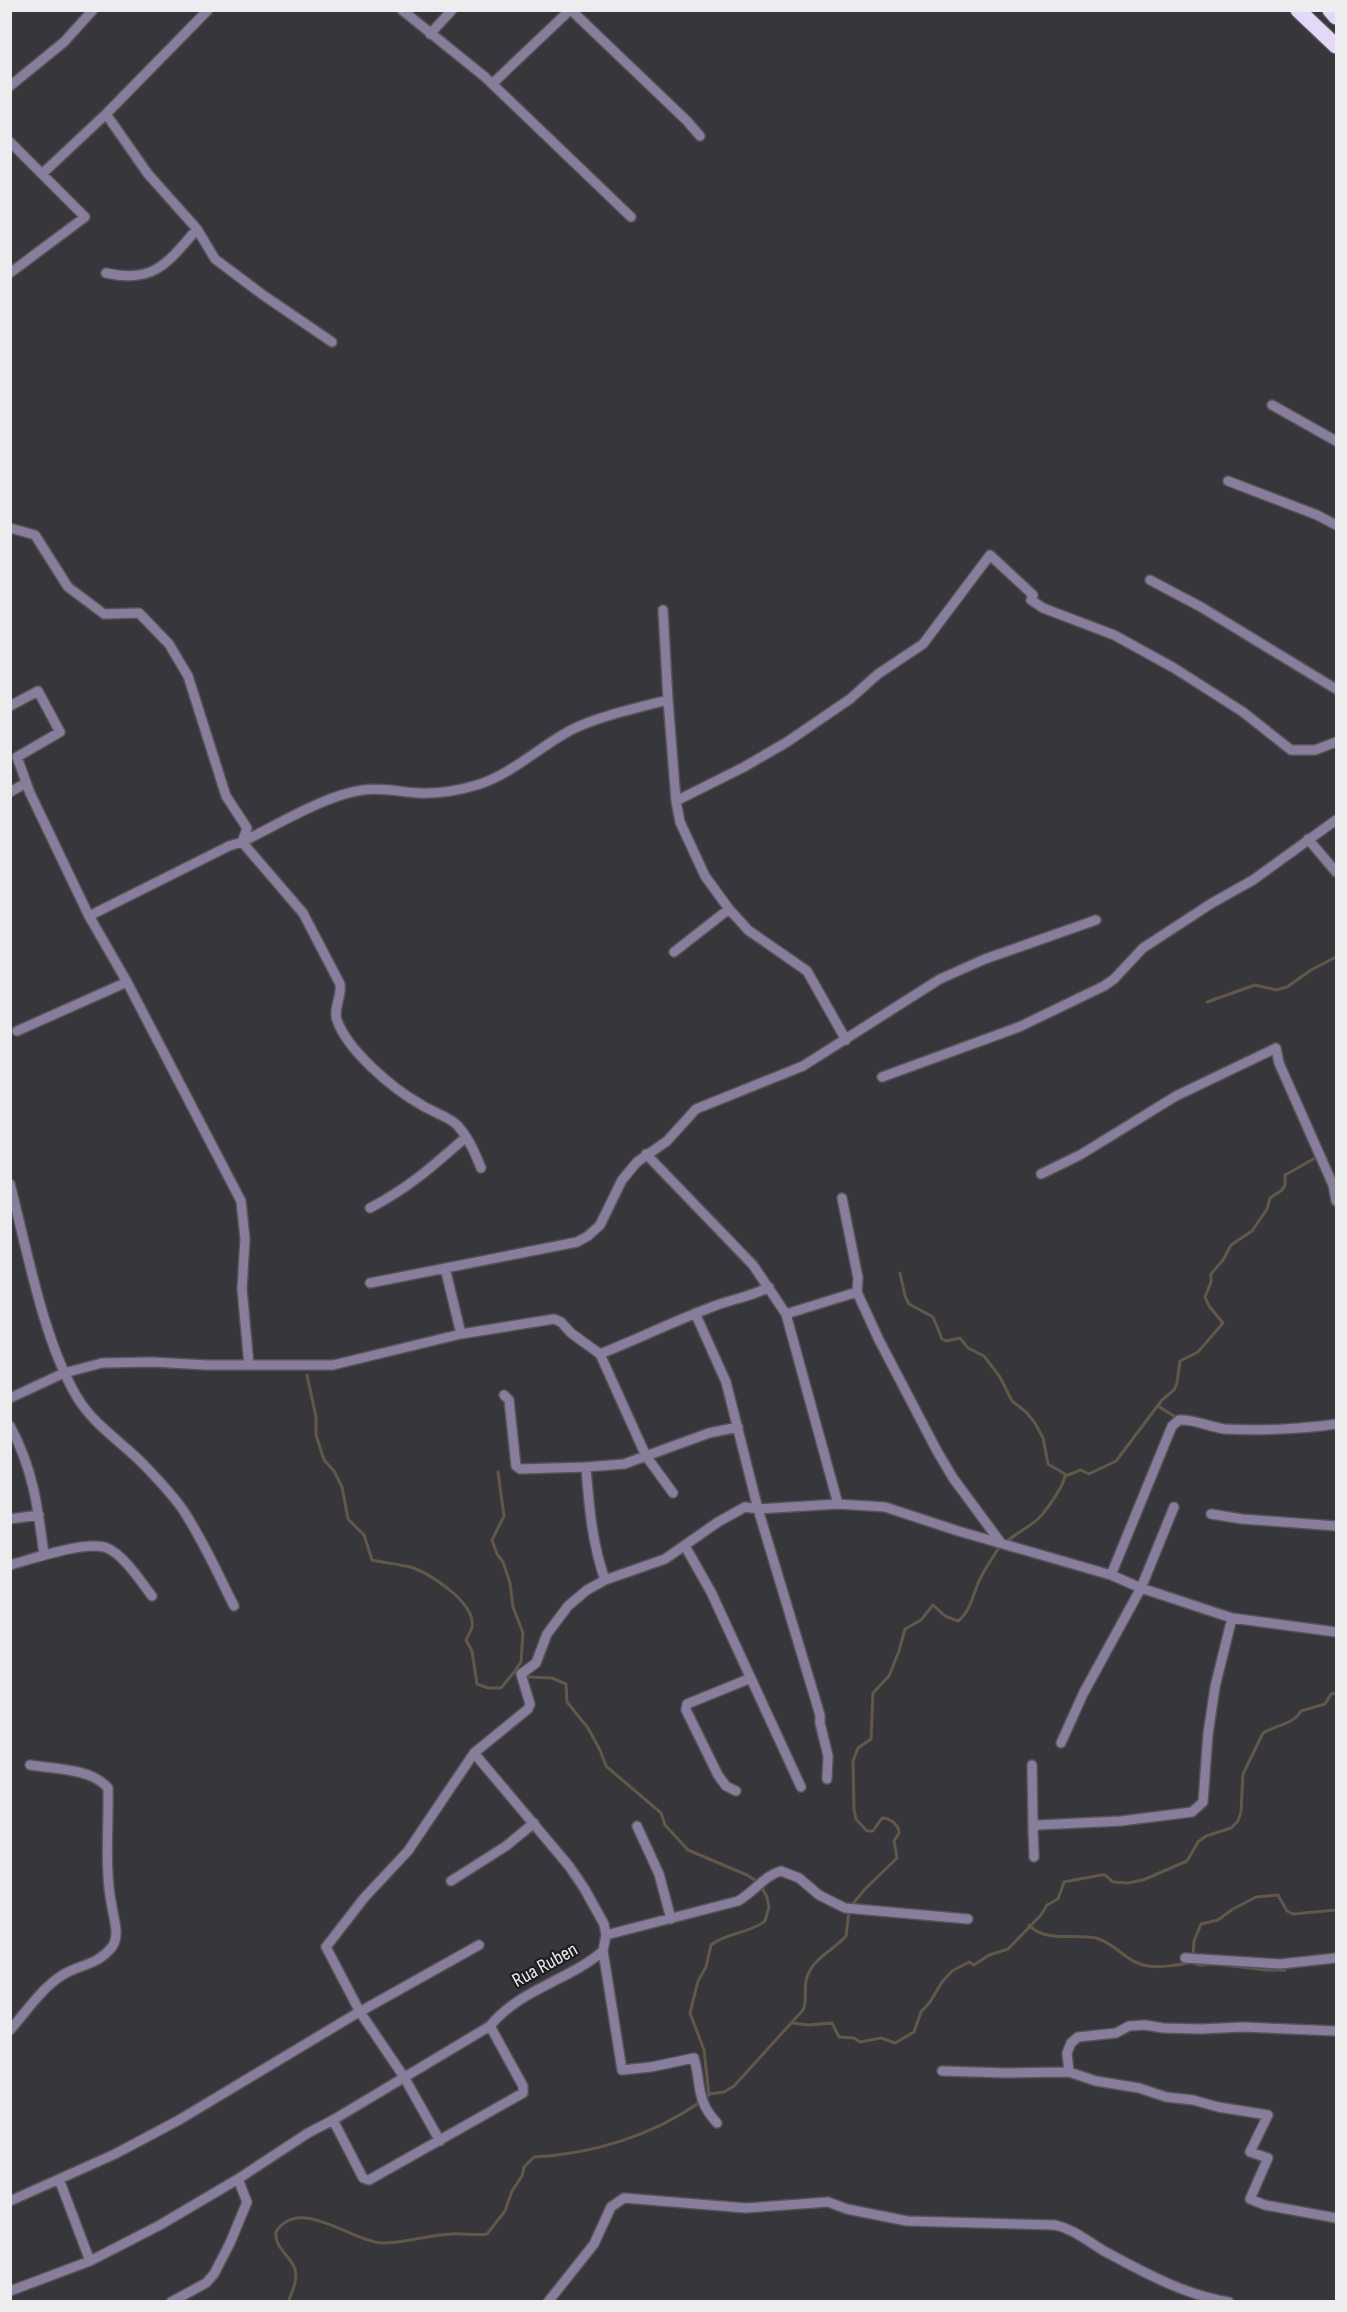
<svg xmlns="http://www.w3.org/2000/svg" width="1347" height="2312" viewBox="0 0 1347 2312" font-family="'Sofia Sans Condensed',sans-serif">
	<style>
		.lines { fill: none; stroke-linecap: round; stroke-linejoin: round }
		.stream { stroke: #62584a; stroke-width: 3 }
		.minor-casing { stroke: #545357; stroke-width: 12 }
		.trunk-casing { stroke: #545357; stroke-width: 18 }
		.minor { stroke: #887d9b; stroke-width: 9 }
		.trunk { stroke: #e4d8f8; stroke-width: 15 }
		.labels { text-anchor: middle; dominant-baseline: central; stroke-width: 4.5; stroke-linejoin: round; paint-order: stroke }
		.street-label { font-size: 20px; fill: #edecef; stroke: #1e1e20 }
	</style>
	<rect width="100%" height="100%" fill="#37363a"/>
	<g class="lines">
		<path class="stream" d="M1207,1002L1255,985L1276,990L1287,987L1311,970L1336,957
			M900,1273L905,1296L909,1304L933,1317L942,1339L946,1341L960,1338L968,1348L984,1356L1000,1377L1012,1401L1026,1412L1035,1423L1043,1438L1048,1464L1065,1474C1066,1484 1045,1512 1038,1519C1028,1528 1016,1533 1006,1542
			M307,1375L316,1417V1435L324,1460L334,1471L342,1487L348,1519L364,1535L372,1560C385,1563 398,1564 410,1567C429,1572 476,1603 472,1627C471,1631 468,1636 466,1640L472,1651L477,1684L488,1688H501L515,1671
			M1158,1406L1177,1418
			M498,1472L504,1516L492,1540L497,1554L503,1562L510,1583L513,1607L523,1633L521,1662L515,1671L529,1677L552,1678L566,1684L567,1702L588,1728L600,1750L606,1766L661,1813L665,1825L688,1850L747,1875L759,1883L767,1897L769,1907L765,1921C749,1934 727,1932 711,1945L706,1967L698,1981L690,2013L704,2050L709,2095L705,2098
			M1065,1476L1081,1470L1089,1474L1116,1461L1162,1400L1174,1390L1177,1383L1180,1361L1198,1352L1223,1323L1209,1306L1205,1297L1211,1282V1274L1223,1260L1231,1245L1252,1231L1267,1209L1270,1198L1282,1190L1285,1185V1175L1317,1157
			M852,1905L865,1889L897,1858L894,1841L899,1833C899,1825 890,1818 882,1818L873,1831H867L856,1819L854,1810L853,1761L858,1748L871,1739L873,1693L889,1676L899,1651L905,1629L921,1620L933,1605L945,1616L958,1621C971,1611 973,1593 980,1579C986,1567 993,1557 1000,1546
			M1029,1925C1045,1943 1075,1933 1096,1938C1116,1943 1127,1964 1149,1966C1158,1968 1181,1965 1190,1962
			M1193,1956L1194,1941L1201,1924L1218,1920L1233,1909L1256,1897L1278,1895L1287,1911L1293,1914L1336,1910
			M1190,1962L1200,1965L1215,1964
			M1224,1965L1266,1970H1285
			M793,2023L808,2025L832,2023L839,2037L854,2038L860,2042L881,2038L895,2043L914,2032L921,2012L930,2002L942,1982L952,1971L969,1962L974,1965L989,1955L1008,1949L1041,1915L1047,1905L1058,1899L1064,1882L1101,1875H1105L1113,1882L1128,1883L1143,1880L1187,1861L1198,1842L1206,1836L1231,1828L1238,1821L1241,1812L1243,1774L1263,1733C1275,1725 1293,1725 1301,1711L1325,1704L1331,1694L1336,1693
			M709,2094L724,2092L734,2086L803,2010C808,1999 803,1988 807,1977C813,1958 834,1950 846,1936L849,1911
			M288,2302C292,2292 298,2280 295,2269C291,2256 274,2248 276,2232C299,2195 353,2242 382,2243C405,2243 428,2235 451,2234C463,2233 475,2236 487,2234L505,2211L512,2191L522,2176L524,2167L534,2157C592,2154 652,2136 700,2102"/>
		<defs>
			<path id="minor" d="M402,10L485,77L631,217
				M571,10L687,121L700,136
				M430,34L452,10
				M492,84L570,10
				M10,86L64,42L93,10
				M106,114L148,174L197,229L215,259L263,295L332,342
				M10,142L85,217L10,273
				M42,174L106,114L208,10
				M106,273C155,284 168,262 197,229
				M1272,405L1336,441
				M1228,481L1317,515L1336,525
				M10,528L35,535L68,587L104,614L139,613L169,644L188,676L226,796L247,828L242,842L303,913L340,984C342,997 333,1008 337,1020C347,1050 393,1089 420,1104C430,1111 447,1116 456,1124C468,1136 475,1153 481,1168
				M1150,580L1201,607L1336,689
				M663,610L668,700L676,801L680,822L705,876L729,909L748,930L807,971L846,1040
				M10,706L38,691L60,732L17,757L30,793L89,916L127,982L241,1201L245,1239L242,1289L249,1365
				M10,792L26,783
				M676,801L744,767L787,742L850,699L878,674L923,644L990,555L1033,595L1031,600L1043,608L1114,635L1174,668L1243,712L1291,750H1315L1336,742
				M1308,839L1336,872
				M89,916L229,846L242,842C277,825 325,795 363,790C382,787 400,792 418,793C439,794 457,791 477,785C512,774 539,747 571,730C596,717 640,707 668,700
				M674,952L729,909
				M17,1031L127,982
				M882,1077L1019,1027L1104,986L1114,979L1143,948L1212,903L1253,880L1336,820
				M646,1154L753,1265L786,1314L838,1504
				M1041,1174L1080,1155L1176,1096L1276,1048L1279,1063L1333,1185L1336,1201
				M10,1184C27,1249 43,1340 77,1397C94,1426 125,1444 147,1468C159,1481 173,1495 183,1510C203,1540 218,1574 234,1606
				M842,1198L858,1278L857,1292L879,1340L937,1451L953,1478L1001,1543
				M370,1208C410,1187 433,1166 466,1137
				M445,1268L461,1334
				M370,1283L577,1242L588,1236L600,1225L622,1180L637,1162L667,1141L696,1109L803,1066L940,979L985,959L1096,920
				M695,1313L726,1382L758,1509L820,1715V1723L828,1756L827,1779
				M786,1314L857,1292
				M600,1354L646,1456L673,1493
				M504,1395L509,1400L516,1466L520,1469L586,1467
				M10,1398L64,1373L102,1363L152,1362L207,1365H333L461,1334L554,1319L561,1322L571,1333L600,1354C638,1339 674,1321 712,1307C731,1299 751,1297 769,1287
				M10,1426C33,1468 38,1508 44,1555
				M1211,1514L1242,1519L1336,1526
				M10,1519L39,1515
				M685,1546L711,1592L801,1787
				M10,1565C32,1559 87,1540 107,1548C124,1555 141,1582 152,1596
				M1111,1575L1172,1426L1179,1420C1195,1419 1209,1427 1225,1429C1258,1431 1303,1429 1336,1424
				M605,1580C592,1543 589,1506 586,1467L624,1464L709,1433L738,1427
				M1061,1743L1083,1694L1141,1588L1174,1507
				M474,1753L569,1866L584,1888L604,1924L606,1935L603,1951L622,2070L651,2067L694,2058C702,2086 695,2099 717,2123
				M1032,1765L1033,1827
				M736,1791L726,1786L718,1775L686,1710L687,1704L751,1678
				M637,1826L659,1874L671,1919
				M1034,1857L1033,1827L1038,1825L1121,1821L1192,1812L1203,1802L1208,1734L1215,1687L1232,1618
				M451,1881L506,1846L534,1823
				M606,1935L738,1901C754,1892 765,1875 781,1871L799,1878L819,1895L845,1908L968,1919
				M1185,1958L1280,1964L1336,1958
				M10,2030C26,2012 41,1989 61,1976C79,1964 97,1966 112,1947C120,1936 114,1920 112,1907C104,1869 109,1827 108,1788C91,1768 54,1769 30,1765
				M942,2071L1008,2073L1069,2072L1067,2053L1071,2043L1078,2037L1116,2033L1129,2026L1145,2025L1163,2028L1201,2029L1243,2027L1336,2031
				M1069,2072L1096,2081L1139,2088L1166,2097L1193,2100L1218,2107L1268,2115L1250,2152L1268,2158L1250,2199L1265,2205L1336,2218
				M333,2120L363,2178L369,2180L523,2093V2086L490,2026
				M440,2141L404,2077L360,2012L326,1947L364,1898L408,1851L474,1753L528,1709L530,1704L521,1674L536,1663L547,1634L568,1606L587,1590L605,1580L665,1559L718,1522L745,1507L758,1509L838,1504L885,1507L958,1531L1111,1575L1141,1588L1232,1618L1336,1632
				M59,2179L90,2261
				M10,2201L115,2154L179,2120L354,2015L479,1945
				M10,2291L90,2261L160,2225L238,2179L308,2133L333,2120L490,2026C520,1989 568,1981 603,1951
				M171,2302L206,2283L214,2274L230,2243L247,2202L238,2179
				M548,2302L594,2244L611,2207L624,2198L746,2208L828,2202L847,2209L907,2221L1055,2225C1074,2229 1087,2241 1104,2251C1143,2272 1184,2295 1229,2302"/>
			<path id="trunk" d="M1298,10L1336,46
				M1330,10L1336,17"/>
		</defs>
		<use href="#minor" class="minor-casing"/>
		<use href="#trunk" class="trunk-casing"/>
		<use href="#minor" class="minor"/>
		<use href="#trunk" class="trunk"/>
	</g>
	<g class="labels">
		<g class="street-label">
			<text transform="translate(545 1965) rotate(-29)">Rua Ruben</text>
		</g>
	</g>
	<rect width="1347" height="2312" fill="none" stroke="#edecef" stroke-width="24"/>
</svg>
